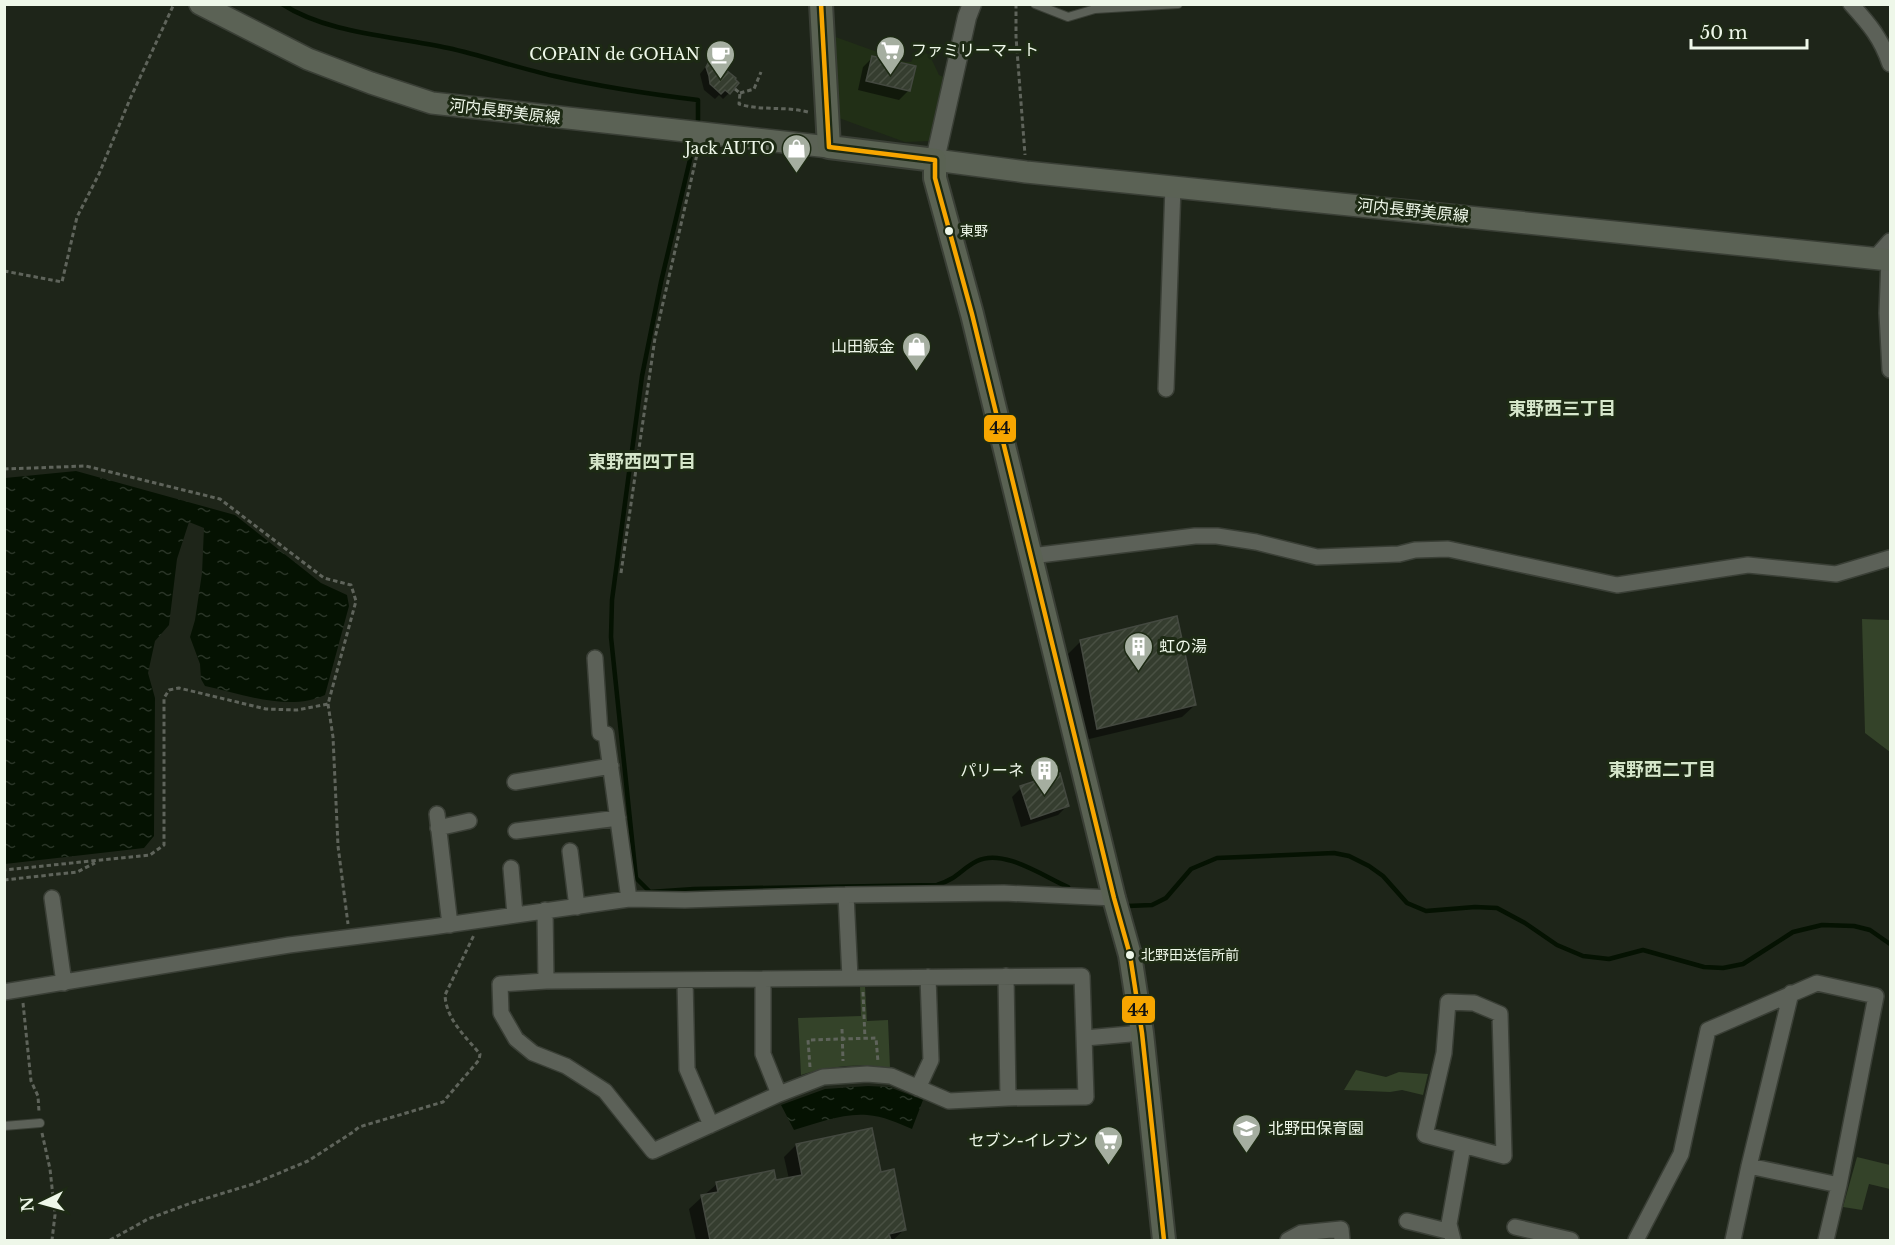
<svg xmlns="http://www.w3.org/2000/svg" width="1895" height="1245" viewBox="0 0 1895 1245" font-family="'Libre Baskerville','Noto Sans JP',serif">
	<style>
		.built { fill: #212f16 }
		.green { fill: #344329 }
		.water { fill: url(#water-ripples) }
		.shadow { fill: #0007 }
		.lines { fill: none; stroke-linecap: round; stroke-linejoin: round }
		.stream { stroke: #051202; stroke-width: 4.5 }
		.building { fill: url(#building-hatch); stroke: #444940; stroke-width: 1.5 }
		.service-casing { stroke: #3a3f36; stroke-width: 10 }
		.minor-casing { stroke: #3a3f36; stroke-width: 18 }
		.tertiary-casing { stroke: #3a3f36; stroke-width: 21 }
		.secondary-casing { stroke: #3a3f36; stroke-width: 24 }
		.primary-casing { stroke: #3a3f36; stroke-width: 26 }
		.path { stroke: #5f645b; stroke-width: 3; stroke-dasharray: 4.5 3; stroke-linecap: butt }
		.service { stroke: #5c6158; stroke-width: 8 }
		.minor { stroke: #5c6158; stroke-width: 15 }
		.tertiary { stroke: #5c6158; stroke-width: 18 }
		.secondary { stroke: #5b6255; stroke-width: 21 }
		.primary { stroke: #5a6253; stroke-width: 22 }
		.bus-1-casing { stroke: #1d2a14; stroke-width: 9 }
		.bus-1 { stroke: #f7a600; stroke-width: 4.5 }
		.bus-dot { fill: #eef7e9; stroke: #1d2a14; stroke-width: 2 }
		.labels { text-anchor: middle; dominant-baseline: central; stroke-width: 6; stroke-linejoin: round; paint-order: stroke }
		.bus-label { font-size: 14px; fill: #eef7e9; stroke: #1d2a14; text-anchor: start }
		.poi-label { font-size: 16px; fill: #eef7e9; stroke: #1d2a14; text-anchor: end }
		.street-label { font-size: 16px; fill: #eef7e9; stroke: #1d2a14 }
		.neighbourhood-label { font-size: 18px; font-weight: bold; fill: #d5e6ca; stroke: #1d2a14 }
		.line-badge { stroke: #1d2a14; stroke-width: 2 }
		.pale-badge-label { font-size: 16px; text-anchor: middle; font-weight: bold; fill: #111 }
	</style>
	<defs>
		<pattern id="water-ripples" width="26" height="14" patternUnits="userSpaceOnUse" patternTransform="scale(1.5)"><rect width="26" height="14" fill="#051202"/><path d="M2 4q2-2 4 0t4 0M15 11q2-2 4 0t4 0" fill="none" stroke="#2a3527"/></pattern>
		<pattern id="building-hatch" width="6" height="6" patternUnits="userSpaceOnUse" patternTransform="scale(1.5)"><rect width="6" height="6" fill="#353d2f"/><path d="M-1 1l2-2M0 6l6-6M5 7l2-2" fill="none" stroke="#495043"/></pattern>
	</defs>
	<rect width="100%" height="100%" fill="#1e2519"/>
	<path class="built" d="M830,35L905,62H911L919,48L930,56L939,75L946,78L931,141L905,142L836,117Z"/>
	<path class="green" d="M1862,619L1890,620V752L1865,733Z
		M865,986L867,1021L888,1020L890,1068C860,1063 830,1066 801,1075L798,1018L861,1016L860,987Z
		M1356,1070L1386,1077L1399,1072L1428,1074L1423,1095L1402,1090L1390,1092L1344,1090Z
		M1857,1157L1890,1165V1189L1869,1184L1862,1210L1843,1207Z"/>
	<path class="water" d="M76,471L235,515L321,583L347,595L349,606L325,695C289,712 242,694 205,686L201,679L200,664L190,637L195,620L202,573L204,528L189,522L177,559L169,625L155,641L148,673L155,698L154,836L144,848L5,864V478Z
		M868,1086L889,1087L923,1100L912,1129C898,1123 883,1116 867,1115C843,1113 817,1123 794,1130L781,1105L825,1089Z"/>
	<path class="shadow" d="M872,58L909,90L899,100L858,90L863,67Z
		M711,60L729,93L723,99L719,95L715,99L704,90L700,74Z
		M1081,641L1195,705L1182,717L1085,740L1068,654Z
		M1021,788L1067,806L1058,815L1021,827L1012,797Z
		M796,1145L880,1174L904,1230L893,1240H696L689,1209L702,1197L717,1184L775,1182L789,1179L784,1157Z"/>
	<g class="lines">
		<path class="stream" d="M282,4C328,34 395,36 448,48C484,56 518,68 554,76C602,87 649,94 698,100V124
			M694,143L661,282L642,376L612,600L611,637L636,878L650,892L694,889L937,885C957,879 961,869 977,861C1003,848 1043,876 1068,887
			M1128,906L1152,905L1166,898L1191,869L1217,858L1334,853L1349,856L1369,866L1383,876L1407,903L1426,911L1475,907L1497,908L1525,923L1557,945L1583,956L1609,959L1643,950L1704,967L1723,968L1743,964L1793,932L1822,925L1854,926L1870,930L1890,944"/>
	</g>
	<path class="building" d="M872,56L916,66L910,91L866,81Z
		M711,58L736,78L735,79L739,83L730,94L725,90L721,94L710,84L709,76L706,67Z
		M1177,616L1196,705L1097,729L1080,640Z
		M1060,773L1069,806L1031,819L1020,786Z
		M872,1128L881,1172L894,1169L906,1230L889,1234L891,1240H710L701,1195L718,1192L716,1182L774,1170L776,1180L802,1175L796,1144Z"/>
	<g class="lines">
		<defs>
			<path id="service" d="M1035,4L1068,17L1095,9L1178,4
				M4,1126L40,1123"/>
			<path id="minor" d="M1851,4C1870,25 1881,38 1890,64
				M1875,258L1890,241
				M1889,259L1887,313L1890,370
				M1166,389L1173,186
				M1031,556L1195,536H1217L1256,542L1317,557L1399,554L1415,550L1448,549L1617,585L1748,565L1836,574L1890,558
				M595,658L600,733L606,734L629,899
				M515,782L611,766
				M437,814L450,925
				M438,828L469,821
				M516,831L618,818
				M570,851L577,907
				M511,868L515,915
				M846,895L850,978
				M52,898L64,983
				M545,910L546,981
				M1006,976L1008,1098
				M1082,976L1086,1097L1008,1098L949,1101L891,1076L867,1074L823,1077L779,1094L653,1151L605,1091L566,1066L533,1053L516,1039L501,1013L500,984L546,981Z
				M763,979V1054L779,1094
				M685,980L687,1069L711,1125
				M4,992L289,945L432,927L629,899L685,900L846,895L1004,893L1114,898
				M1448,1002L1474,1003L1500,1014L1504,1156L1425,1135L1444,1053Z
				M1085,1038L1142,1033
				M918,1088L931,1060L928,977
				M1749,1166L1791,993
				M1407,1221L1451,1232
				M1515,1227L1571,1240
				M1288,1240L1301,1233L1341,1229L1342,1240
				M1453,1240L1449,1224L1463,1146
				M1636,1240L1681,1154L1708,1030L1817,983L1876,996L1839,1185
				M1733,1240L1749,1166L1839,1185L1826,1240"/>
			<path id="tertiary" d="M935,160L967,17L972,4"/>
			<path id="secondary" d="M200,4L308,59L371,83L432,103L829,147
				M935,160L1026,172L1890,260"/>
			<path id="primary" d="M821,4L829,147L935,160V178L972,314L1114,898L1130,955L1142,1033L1164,1240"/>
		</defs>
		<use href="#service" class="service-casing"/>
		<use href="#minor" class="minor-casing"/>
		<use href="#tertiary" class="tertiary-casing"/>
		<use href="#secondary" class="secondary-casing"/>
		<use href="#primary" class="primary-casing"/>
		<path class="path" d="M1016,4V37L1025,155
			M735,89L740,93L739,104C761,111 785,106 808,112
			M740,93L754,89L761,72
			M4,271L62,282L77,217L99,174L130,99L174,4
			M4,469L86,466L220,499L324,578L351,585L356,601L328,704L297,710L266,709L179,688L169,690L164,698V845L150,855L4,870
			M621,573L655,338L698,150
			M328,704L333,737L338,846L348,924
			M4,880L77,872L95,863
			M863,992L865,1039
			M23,1003L31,1081L38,1096L39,1112
			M842,1029L843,1061
			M810,1067L808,1040L876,1038L878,1062
			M42,1133L50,1169L55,1215L52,1240
			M110,1240L148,1219L191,1203L253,1184L308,1161L353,1132L359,1127L443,1102L479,1060L480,1054C465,1036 446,1019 445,995L474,935"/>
		<use href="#service" class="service"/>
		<use href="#minor" class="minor"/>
		<use href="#tertiary" class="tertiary"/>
		<use href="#secondary" class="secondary"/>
		<use href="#primary" class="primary"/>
		<defs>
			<path id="bus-1" d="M821,4L829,147
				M829,147L935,160
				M935,160V178L972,314L1114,898L1130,955L1142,1033L1164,1240"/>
		</defs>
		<use href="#bus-1" class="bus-1-casing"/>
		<use href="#bus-1" class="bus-1"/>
	</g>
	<defs>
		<symbol id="supermarket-pin" viewBox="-11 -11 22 30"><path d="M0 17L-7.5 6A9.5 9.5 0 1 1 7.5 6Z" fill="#a5aea0" stroke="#1d2a14"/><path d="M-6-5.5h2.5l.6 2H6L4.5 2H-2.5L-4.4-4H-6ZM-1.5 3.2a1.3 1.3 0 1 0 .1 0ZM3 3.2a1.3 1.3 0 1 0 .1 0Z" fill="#fff"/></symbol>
		<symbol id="cafe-pin" viewBox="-11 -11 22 30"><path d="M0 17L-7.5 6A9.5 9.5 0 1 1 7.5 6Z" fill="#a5aea0" stroke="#1d2a14"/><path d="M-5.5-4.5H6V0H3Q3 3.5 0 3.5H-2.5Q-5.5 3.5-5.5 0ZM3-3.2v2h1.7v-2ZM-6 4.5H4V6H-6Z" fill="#fff"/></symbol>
		<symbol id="shop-pin" viewBox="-11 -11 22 30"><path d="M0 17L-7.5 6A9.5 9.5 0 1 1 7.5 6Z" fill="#a5aea0" stroke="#1d2a14"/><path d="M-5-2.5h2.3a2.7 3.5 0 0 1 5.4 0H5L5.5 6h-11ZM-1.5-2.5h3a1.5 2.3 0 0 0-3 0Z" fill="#fff"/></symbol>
		<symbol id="building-pin" viewBox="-11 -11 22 30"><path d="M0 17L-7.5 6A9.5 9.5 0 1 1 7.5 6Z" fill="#a5aea0" stroke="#1d2a14"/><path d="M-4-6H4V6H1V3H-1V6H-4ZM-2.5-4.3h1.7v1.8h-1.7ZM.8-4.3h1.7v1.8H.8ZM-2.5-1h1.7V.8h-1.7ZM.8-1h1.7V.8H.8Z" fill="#fff"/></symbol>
		<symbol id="school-pin" viewBox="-11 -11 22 30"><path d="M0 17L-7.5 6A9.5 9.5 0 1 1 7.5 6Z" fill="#a5aea0" stroke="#1d2a14"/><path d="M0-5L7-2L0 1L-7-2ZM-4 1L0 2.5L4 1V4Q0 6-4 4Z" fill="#fff"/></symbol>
	</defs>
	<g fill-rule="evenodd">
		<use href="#supermarket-pin" x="874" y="34" width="33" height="45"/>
		<use href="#cafe-pin" x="704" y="38" width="33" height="45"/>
		<use href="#shop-pin" x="780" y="132" width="33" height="45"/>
		<use href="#shop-pin" x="900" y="330" width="33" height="45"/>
		<use href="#building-pin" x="1122" y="630" width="33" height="45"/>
		<use href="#building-pin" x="1028" y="754" width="33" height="45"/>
		<use href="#school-pin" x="1230" y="1112" width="33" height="45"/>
		<use href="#supermarket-pin" x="1092" y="1124" width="33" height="45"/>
	</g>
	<g class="bus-dot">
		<circle cx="949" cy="231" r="5"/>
		<circle cx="1130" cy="955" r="5"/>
	</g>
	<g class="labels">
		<g class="bus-label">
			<text x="960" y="231">東野</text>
			<text x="1141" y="955">北野田送信所前</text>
		</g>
		<g class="poi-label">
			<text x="911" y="50" text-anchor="start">ファミリーマート</text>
			<text x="700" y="54">COPAIN de GOHAN</text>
			<text x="775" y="148">Jack AUTO</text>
			<text x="895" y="346">山田鈑金</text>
			<text x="1159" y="646" text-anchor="start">虹の湯</text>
			<text x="1024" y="770">パリーネ</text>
			<text x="1268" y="1128" text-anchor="start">北野田保育園</text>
			<text x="1088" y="1140">セブン-イレブン</text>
		</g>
		<g class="street-label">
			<text transform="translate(505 111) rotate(7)">河内長野美原線</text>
			<text transform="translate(1413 210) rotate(6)">河内長野美原線</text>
		</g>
		<g class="neighbourhood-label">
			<text x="1562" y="409">東野西三丁目</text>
			<text x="642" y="462">東野西四丁目</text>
			<text x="1662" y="770">東野西二丁目</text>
		</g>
	</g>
	<g class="line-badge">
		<rect x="983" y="414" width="34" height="29" rx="6" fill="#f7a600"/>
		<rect x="1121" y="995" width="35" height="29" rx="6" fill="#f7a600"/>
	</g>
	<g class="pale-badge-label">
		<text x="1000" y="434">44</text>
		<text x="1138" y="1016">44</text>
	</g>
	<rect width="1895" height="1245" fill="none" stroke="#eef7e9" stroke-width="12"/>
	<g transform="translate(42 1203) rotate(265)" stroke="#1d2a14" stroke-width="4.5" paint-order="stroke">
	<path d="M0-4.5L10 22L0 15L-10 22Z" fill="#eef7e9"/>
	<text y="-9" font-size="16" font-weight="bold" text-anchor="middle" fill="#eef7e9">N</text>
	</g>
	<path d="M1691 39v9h116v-9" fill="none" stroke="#eef7e9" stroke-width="3"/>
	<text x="1700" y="39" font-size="18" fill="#eef7e9" stroke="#1d2a14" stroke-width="4.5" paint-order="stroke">50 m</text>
</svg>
